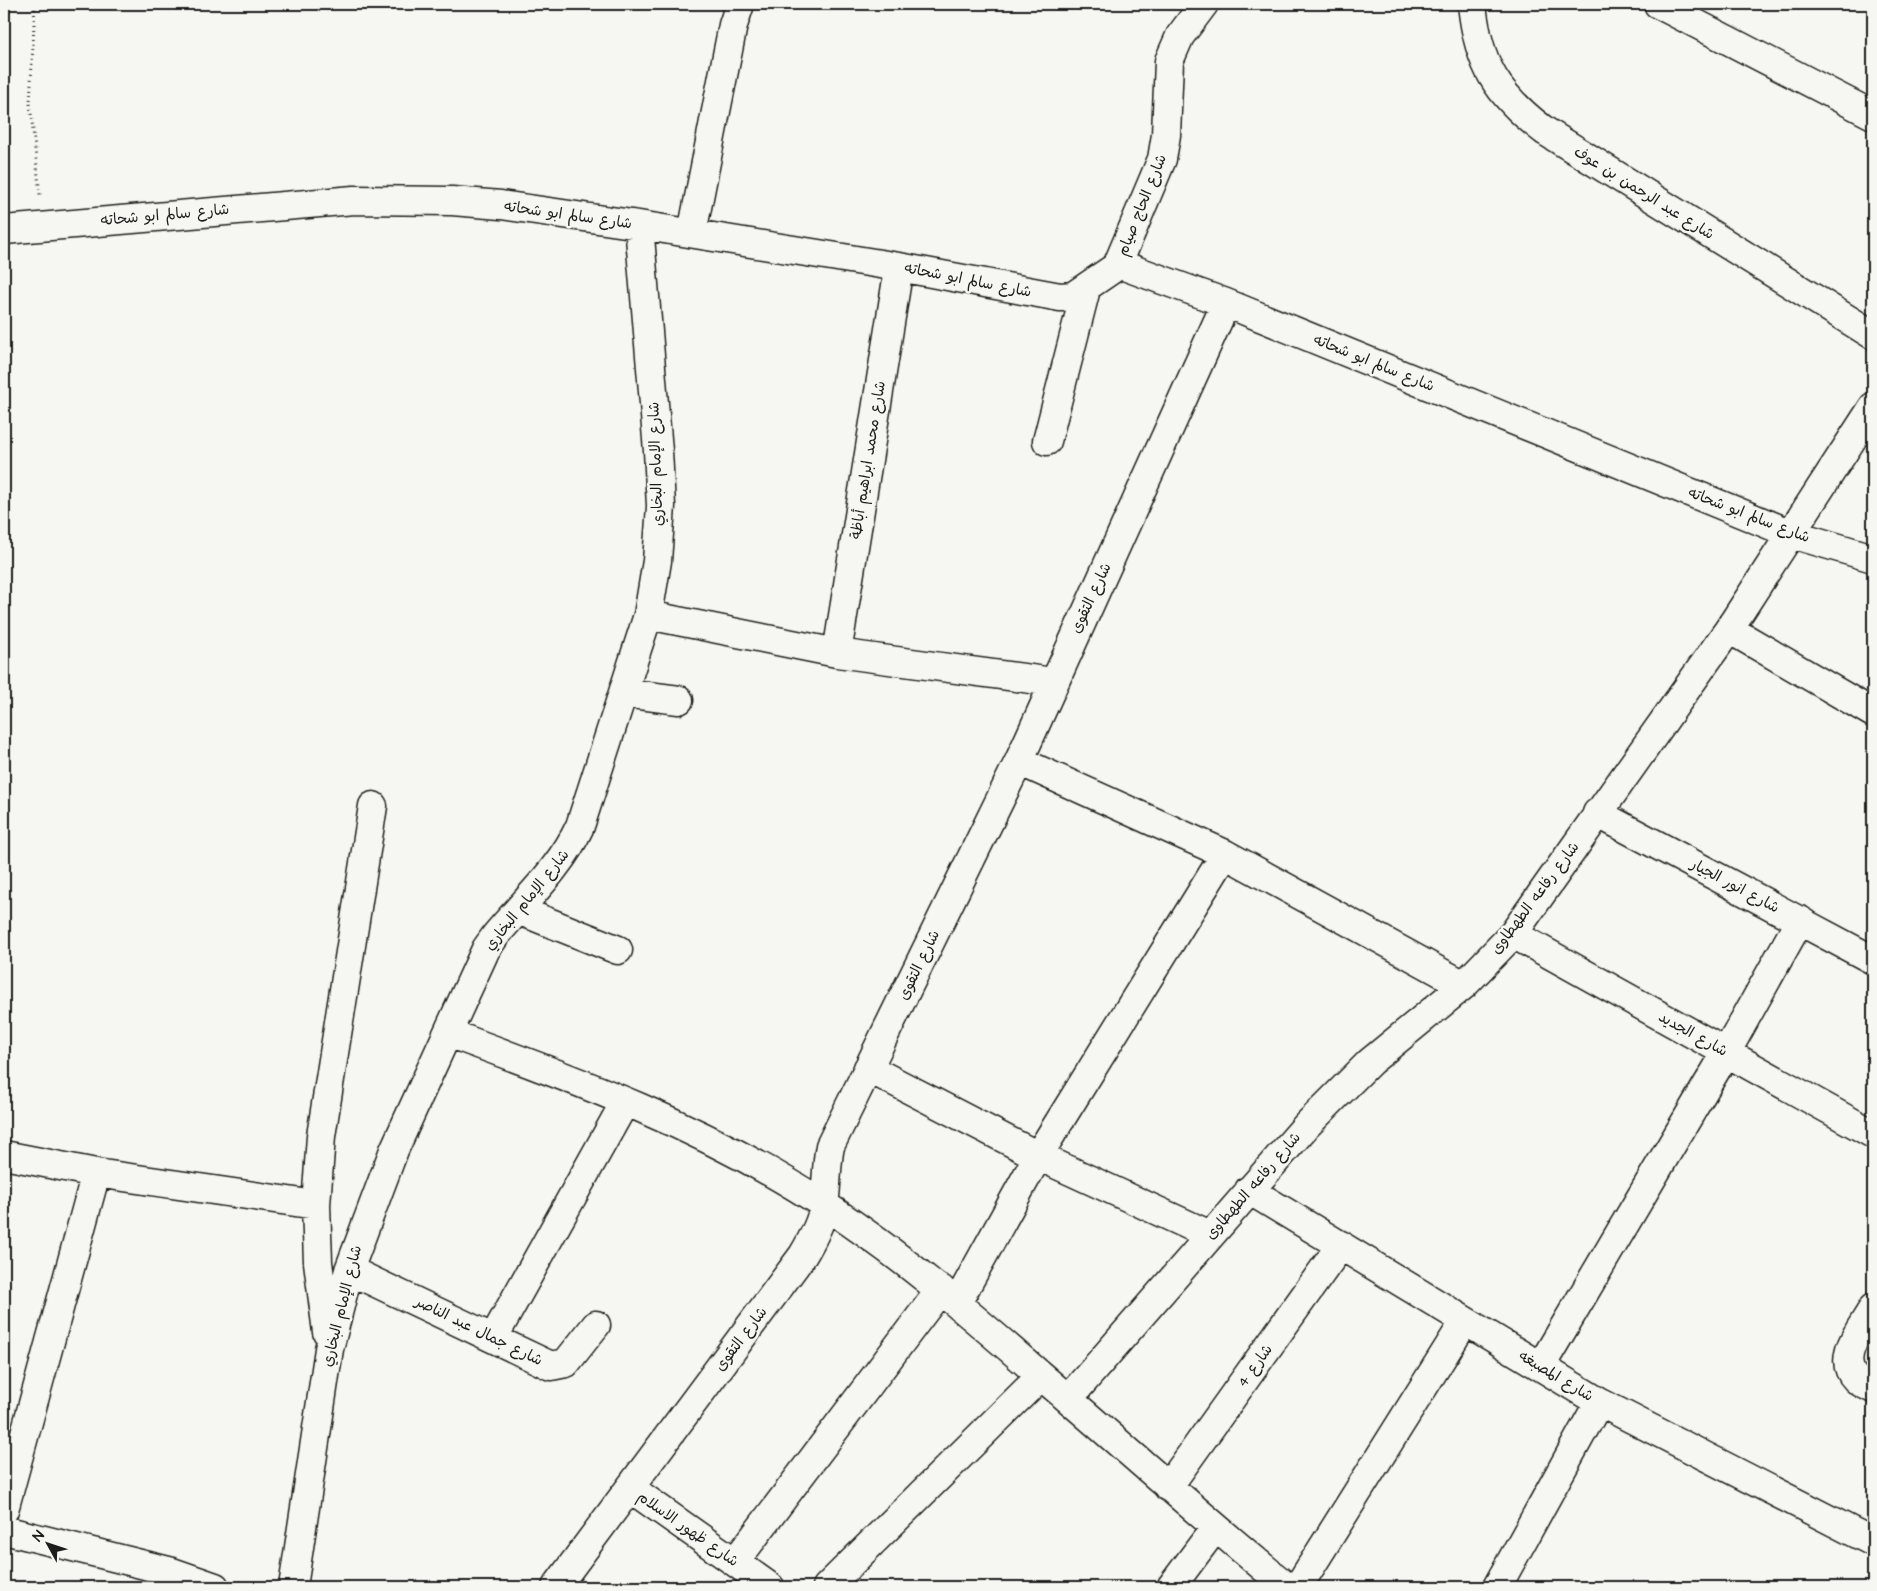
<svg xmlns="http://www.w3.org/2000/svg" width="1877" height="1591" viewBox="0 0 1877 1591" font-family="'Architects Daughter','Playpen Sans Arabic',sans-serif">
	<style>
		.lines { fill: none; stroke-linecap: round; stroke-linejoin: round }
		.street-casing { stroke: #1c1c1c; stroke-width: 31 }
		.path { stroke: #1c1c1c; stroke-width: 3; stroke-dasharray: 1 4; stroke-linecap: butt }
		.street { stroke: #f6f6f2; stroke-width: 28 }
		.labels { text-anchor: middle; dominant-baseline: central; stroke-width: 5; stroke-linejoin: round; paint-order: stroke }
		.street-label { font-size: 15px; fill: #1c1c1c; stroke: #f6f6f2 }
	</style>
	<rect width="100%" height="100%" fill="#f6f6f2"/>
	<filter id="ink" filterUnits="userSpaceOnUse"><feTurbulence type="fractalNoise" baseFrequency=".02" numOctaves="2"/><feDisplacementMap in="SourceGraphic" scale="10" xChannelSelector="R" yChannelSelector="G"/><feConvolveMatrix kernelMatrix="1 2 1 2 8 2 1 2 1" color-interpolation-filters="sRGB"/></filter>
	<g filter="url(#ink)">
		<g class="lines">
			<defs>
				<path id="street" d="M1472,4C1478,64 1497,95 1545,131L1873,335
					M1658,4L1873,115
					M4,230L354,200L452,201L501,205L639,225L899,267L1060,297L1073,296L1117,266H1124L1226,303L1792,534L1873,558
					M692,233L733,25L740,4
					M1117,266L1162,159L1166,135L1169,61L1180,36L1204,4
					M1047,441L1086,289
					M648,615L837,653L1053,682
					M1729,629L1873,713
					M837,653L899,267
					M624,693L679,700
					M1019,761L1225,854L1464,985
					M1597,813L1873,960
					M518,910L618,950
					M1513,934L1873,1134
					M448,1033C577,1080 708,1129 823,1204C900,1254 970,1314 1039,1374C1122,1445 1203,1518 1287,1587
					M868,1068L1038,1156L1210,1235
					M4,1155L96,1173L316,1205
					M1249,1190L1599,1402L1873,1542
					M349,1270L551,1366L566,1363L596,1325
					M957,1303L1038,1156L1225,854
					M1873,1308C1862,1328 1835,1358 1856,1379C1860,1383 1868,1386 1873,1389
					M327,1332L318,1262L316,1205L321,1136L373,806
					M494,1337L625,1102
					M1541,1366L1726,1053L1800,920
					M1068,1399L1306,1126L1370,1062L1464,985L1513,934L1729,629L1873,407
					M1168,1487L1341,1245
					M630,1488L770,1587
					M4,1510L96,1173
					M4,1530L169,1571L215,1587
					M735,1562L941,1289
					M293,1587L329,1349L349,1270L394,1150L486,949L496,935C525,900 561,868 580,826L648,615L657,561L661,506L658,451L639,225
					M556,1587L803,1255C812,1240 822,1222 824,1205C827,1185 826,1166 830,1146L1019,761L1226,303
					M827,1587L1041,1376
					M1171,1587L1215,1528
					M1298,1587L1465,1321
					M1497,1587L1599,1402"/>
			</defs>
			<use href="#street" class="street-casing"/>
			<path class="path" d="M35,4L30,103L40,195"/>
			<use href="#street" class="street"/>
		</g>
	</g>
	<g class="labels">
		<g class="street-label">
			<text transform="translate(1644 193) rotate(32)">شارع عبد الرحمن بن عوف</text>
			<text transform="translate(1142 205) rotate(-68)">شارع الحاج صيام</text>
			<text transform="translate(165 215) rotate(-5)">شارع سالم ابو شحاته</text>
			<text transform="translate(568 215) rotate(8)">شارع سالم ابو شحاته</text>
			<text transform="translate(968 280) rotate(11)">شارع سالم ابو شحاته</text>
			<text transform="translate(1374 363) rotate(22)">شارع سالم ابو شحاته</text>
			<text transform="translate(868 460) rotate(-81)">شارع محمد ابراهيم أباظة</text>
			<text transform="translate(656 464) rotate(-92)">شارع الإمام البخاري</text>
			<text transform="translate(1749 515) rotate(21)">شارع سالم ابو شحاته</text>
			<text transform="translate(1091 598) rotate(-65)">شارع التقوى</text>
			<text transform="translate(1735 886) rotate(28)">شارع انور الجيار</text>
			<text transform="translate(1535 898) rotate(-53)">شارع رفاعه الطهطاوى</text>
			<text transform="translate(527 900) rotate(-51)">شارع الإمام البخاري</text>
			<text transform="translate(919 965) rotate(-64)">شارع التقوى</text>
			<text transform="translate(1693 1034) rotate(29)">شارع الجديد</text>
			<text transform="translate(1253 1186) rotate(-49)">شارع رفاعه الطهطاوى</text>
			<text transform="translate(342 1306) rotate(-76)">شارع الإمام البخاري</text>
			<text transform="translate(479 1331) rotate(26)">شارع جمال عبد الناصر</text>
			<text transform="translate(741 1339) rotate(-53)">شارع التقوى</text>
			<text transform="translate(1255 1366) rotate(-54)">شارع 4</text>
			<text transform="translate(1556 1376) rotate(31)">شارع المصبغه</text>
			<text transform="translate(688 1529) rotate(35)">شارع ظهور الاسلام</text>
		</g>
	</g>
	<rect width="1877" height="1591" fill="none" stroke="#f6f6f2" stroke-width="20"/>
	<rect x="10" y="10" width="1857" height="1571" fill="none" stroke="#1c1c1c" stroke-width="2" filter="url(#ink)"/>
	<g transform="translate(48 1544) rotate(310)" stroke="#f6f6f2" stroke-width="4" paint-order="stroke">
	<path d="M0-4L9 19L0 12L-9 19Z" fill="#1c1c1c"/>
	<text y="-8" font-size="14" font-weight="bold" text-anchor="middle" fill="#1c1c1c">N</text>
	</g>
</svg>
